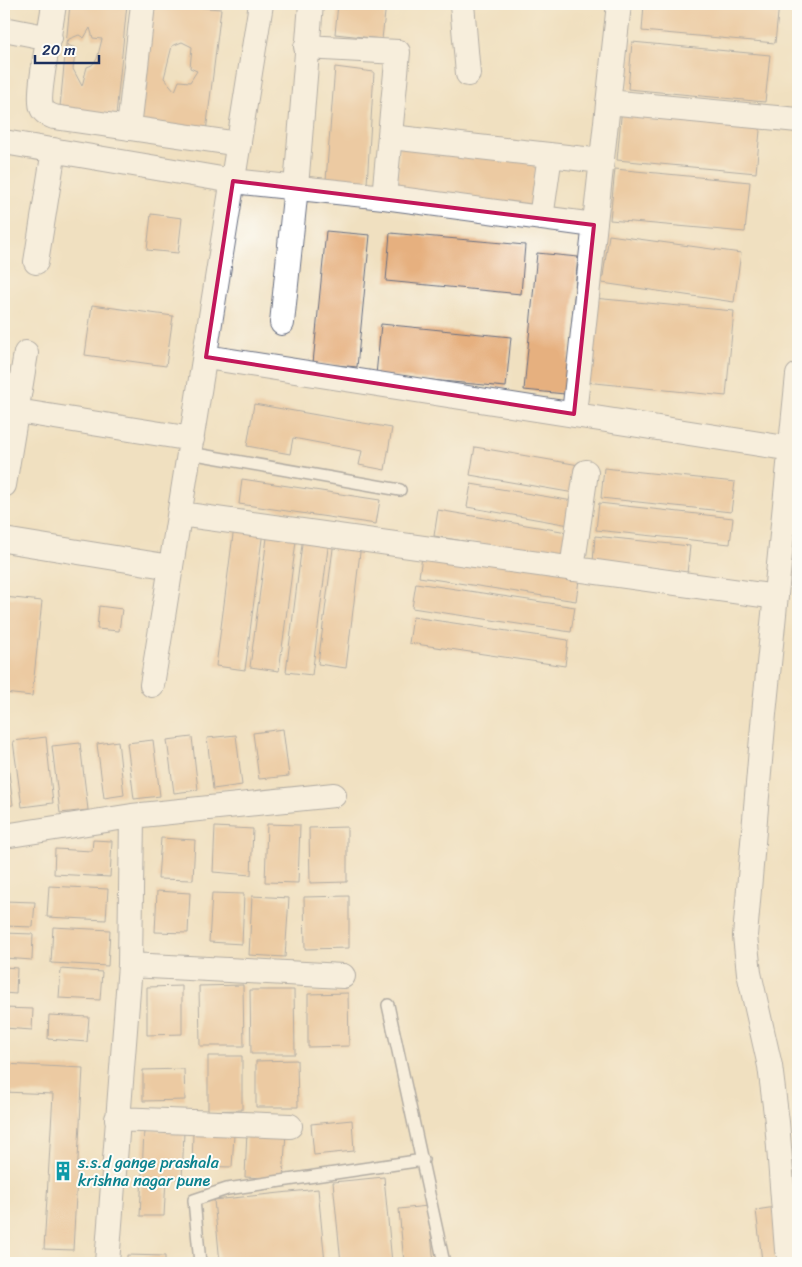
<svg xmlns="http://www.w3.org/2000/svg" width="802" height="1267" viewBox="0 0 802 1267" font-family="Sriracha,sans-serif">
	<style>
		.building { fill: #e6b07f; fill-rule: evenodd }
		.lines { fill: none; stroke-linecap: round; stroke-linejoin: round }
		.service-casing { stroke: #666d80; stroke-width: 14 }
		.minor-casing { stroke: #666d80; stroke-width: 26 }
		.service { stroke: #fff; stroke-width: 11 }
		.minor { stroke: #fff; stroke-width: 24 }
		.marked { fill: none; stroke: #c2185b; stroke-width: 4; stroke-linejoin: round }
		.labels { text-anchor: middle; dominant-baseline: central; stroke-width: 4; stroke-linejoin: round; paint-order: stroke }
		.culture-label { font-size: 16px; fill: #0d838f; stroke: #fdfcf7; text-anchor: start }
	</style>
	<rect width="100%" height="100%" fill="#fdfcf7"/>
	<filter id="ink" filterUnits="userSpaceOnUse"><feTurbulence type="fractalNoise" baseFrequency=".02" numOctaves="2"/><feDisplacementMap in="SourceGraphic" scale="10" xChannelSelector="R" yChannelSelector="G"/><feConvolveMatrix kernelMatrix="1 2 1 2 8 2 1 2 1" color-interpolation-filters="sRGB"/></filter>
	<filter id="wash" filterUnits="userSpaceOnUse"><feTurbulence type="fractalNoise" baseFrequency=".0096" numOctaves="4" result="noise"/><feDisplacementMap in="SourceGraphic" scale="20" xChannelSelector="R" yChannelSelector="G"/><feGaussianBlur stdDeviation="1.12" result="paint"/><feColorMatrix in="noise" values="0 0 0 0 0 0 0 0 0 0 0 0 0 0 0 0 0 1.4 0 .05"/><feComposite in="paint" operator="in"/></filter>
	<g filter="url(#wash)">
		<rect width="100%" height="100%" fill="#f0e0c0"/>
		<g id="blocks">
			<path class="building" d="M70,4H127L116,115L60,107ZM90,28L93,38L102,39L97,59L92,65L87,67L82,86L73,69L76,48L67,45L69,39L79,35L84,38Z
				M152,4L221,9L206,132L138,124ZM182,42L192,47L190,68L197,71L190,82L179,81L175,91L164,78L172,46Z
				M338,4H386L382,39L335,34Z
				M644,4H779L775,43L642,31Z
				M632,42L770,55L765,102L628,89Z
				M335,67L374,72L367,184L326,180Z
				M622,107L761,120L756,173L617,160Z
				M400,146L537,159L532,208L397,189Z
				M615,169L750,182L745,232L610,220Z
				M151,214L182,218L178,253L147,250Z
				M326,231L370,235L357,367L313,363Z
				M390,233L525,245L521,294L386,281Z
				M609,235L741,253L734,302L602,283Z
				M537,253L578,257L565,394L524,390Z
				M593,298L734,311L726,396L585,382Z
				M92,305L173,316L166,366L85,355Z
				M381,324L511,337L506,387L376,375Z
				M254,404L392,428L385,470L359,465L362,451L293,438L290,454L247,446Z
				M475,447L585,466L580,494L470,475Z
				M604,468L735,482L731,512L601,498Z
				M242,479L380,500L376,524L239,504Z
				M471,484L579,502L575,526L467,507Z
				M599,503L733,518L730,544L596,530Z
				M438,510L573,533L569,559L434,536Z
				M234,527L263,531L245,670L216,666Z
				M268,530L297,534L279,671L250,667Z
				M303,536L329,540L312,675L286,672Z
				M595,536L690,546L687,573L593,563Z
				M334,541L361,544L346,668L318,664Z
				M423,550L580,573L576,601L419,577Z
				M416,583L575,607L571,632L412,608Z
				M4,597L42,601L32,696L4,693Z
				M99,606L122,609L119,631L97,629Z
				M413,617L568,640L565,666L409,643Z
				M283,729L289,776L259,779L253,733Z
				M236,735L242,785L213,789L207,738Z
				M46,737L53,803L22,807L13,741Z
				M192,737L198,790L174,793L167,740Z
				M153,740L160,796L134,799L127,743Z
				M118,741L124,795L104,798L97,744Z
				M80,743L88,810L60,813L52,746Z
				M6,749L13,805L4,806V750Z
				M267,824L300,825L298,883L265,882Z
				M215,827L253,829L251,875L213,872Z
				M347,827V882L310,883L309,828Z
				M161,838L195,840L193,880L158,879Z
				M93,840L112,841L110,877L54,874L55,849L92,851Z
				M49,886L108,889L106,920L47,917Z
				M157,891L190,893L188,933L155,932Z
				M212,893L244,894L242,944L209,942Z
				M252,896L289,898L285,957L249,955Z
				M349,896V948L305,949L304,897Z
				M4,901L35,902L33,927L4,926Z
				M53,927L110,930L108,966L51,963Z
				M4,933L33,934L32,960L4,958Z
				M4,967L17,968L16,994L4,993Z
				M61,969L102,972L100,1000L59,998Z
				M243,985L244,1046H200L199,986Z
				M182,986V1034L147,1035V987Z
				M250,990H294L295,1054H251Z
				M348,993L349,1046L308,1047V994Z
				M4,1008L33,1009L32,1030L4,1028Z
				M49,1015L89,1017L87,1042L48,1039Z
				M208,1056H242V1110L208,1111Z
				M297,1060L298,1107H256V1061Z
				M4,1064L83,1068L73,1250L44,1249L53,1094L4,1092Z
				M184,1069L185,1100L143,1101V1070Z
				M352,1120L354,1151L314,1155L311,1124Z
				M144,1130L184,1132L182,1179L166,1178L164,1216H140Z
				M247,1130L286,1132L283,1179L245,1177Z
				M193,1133L234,1135L232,1167L192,1166Z
				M384,1177L392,1263H341L333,1182Z
				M318,1189L325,1263H220L214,1200Z
				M428,1206L434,1263H404L399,1209Z
				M782,1206L788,1258L762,1261L756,1210Z
				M127,1255L165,1256V1263H127Z"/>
		</g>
	</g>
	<g filter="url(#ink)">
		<use href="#blocks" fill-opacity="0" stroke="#666d80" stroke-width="1"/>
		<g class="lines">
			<defs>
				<path id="service" d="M190,453L400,490
					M388,1005L444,1263
					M200,1263L194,1200L227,1189L423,1160"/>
				<path id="minor" d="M54,4C52,22 36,97 42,108C44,113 49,115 54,117L239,144
					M462,4L468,74
					M4,29L50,38
					M306,47L398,52L384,197
					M608,102L798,120
					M129,128L143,4
					M391,137L602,161
					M4,142L233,181L384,197L594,225
					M541,218L550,155
					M36,262L54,150
					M282,323L296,187L311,4
					M206,357L798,450
					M17,411L192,439
					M574,414L619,4
					M4,485L26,353
					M180,514L776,597
					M4,540L171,567
					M572,569L586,472
					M152,685L261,4
					M4,836L132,816L334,795
					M130,965L343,976
					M117,1119L290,1126
					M787,1250L777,1122L770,1066L749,973L745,936L764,714L798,375
					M107,1263L130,965L132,816"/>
			</defs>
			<use href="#service" class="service-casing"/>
			<use href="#minor" class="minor-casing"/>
			<use href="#service" class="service"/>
			<use href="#minor" class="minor"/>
		</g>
	</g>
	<path d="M0 0H802V1267H0ZM233,181L594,225L574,414L206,357Z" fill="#f0e0c0" fill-opacity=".55" fill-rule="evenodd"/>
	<path class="marked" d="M233,181L594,225L574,414L206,357Z"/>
	<defs>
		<symbol id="building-bare" viewBox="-9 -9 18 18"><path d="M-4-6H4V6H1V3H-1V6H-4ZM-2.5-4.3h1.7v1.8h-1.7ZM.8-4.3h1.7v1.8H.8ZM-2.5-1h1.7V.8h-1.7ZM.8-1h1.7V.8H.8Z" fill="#0f9aa8" stroke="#fdfcf7" stroke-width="2.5" paint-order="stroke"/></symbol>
	</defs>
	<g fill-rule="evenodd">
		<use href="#building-bare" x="49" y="1157" width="28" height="28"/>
	</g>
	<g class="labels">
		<g class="culture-label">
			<text x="78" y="1162">s.s.d gange prashala<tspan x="78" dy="18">krishna nagar pune</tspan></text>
		</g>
	</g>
	<rect width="802" height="1267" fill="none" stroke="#fdfcf7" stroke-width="20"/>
	<path d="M35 55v8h64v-8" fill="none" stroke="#1b2f5e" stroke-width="2.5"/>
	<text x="42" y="55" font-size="15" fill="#1b2f5e" stroke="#fdfcf7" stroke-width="4" paint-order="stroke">20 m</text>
</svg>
